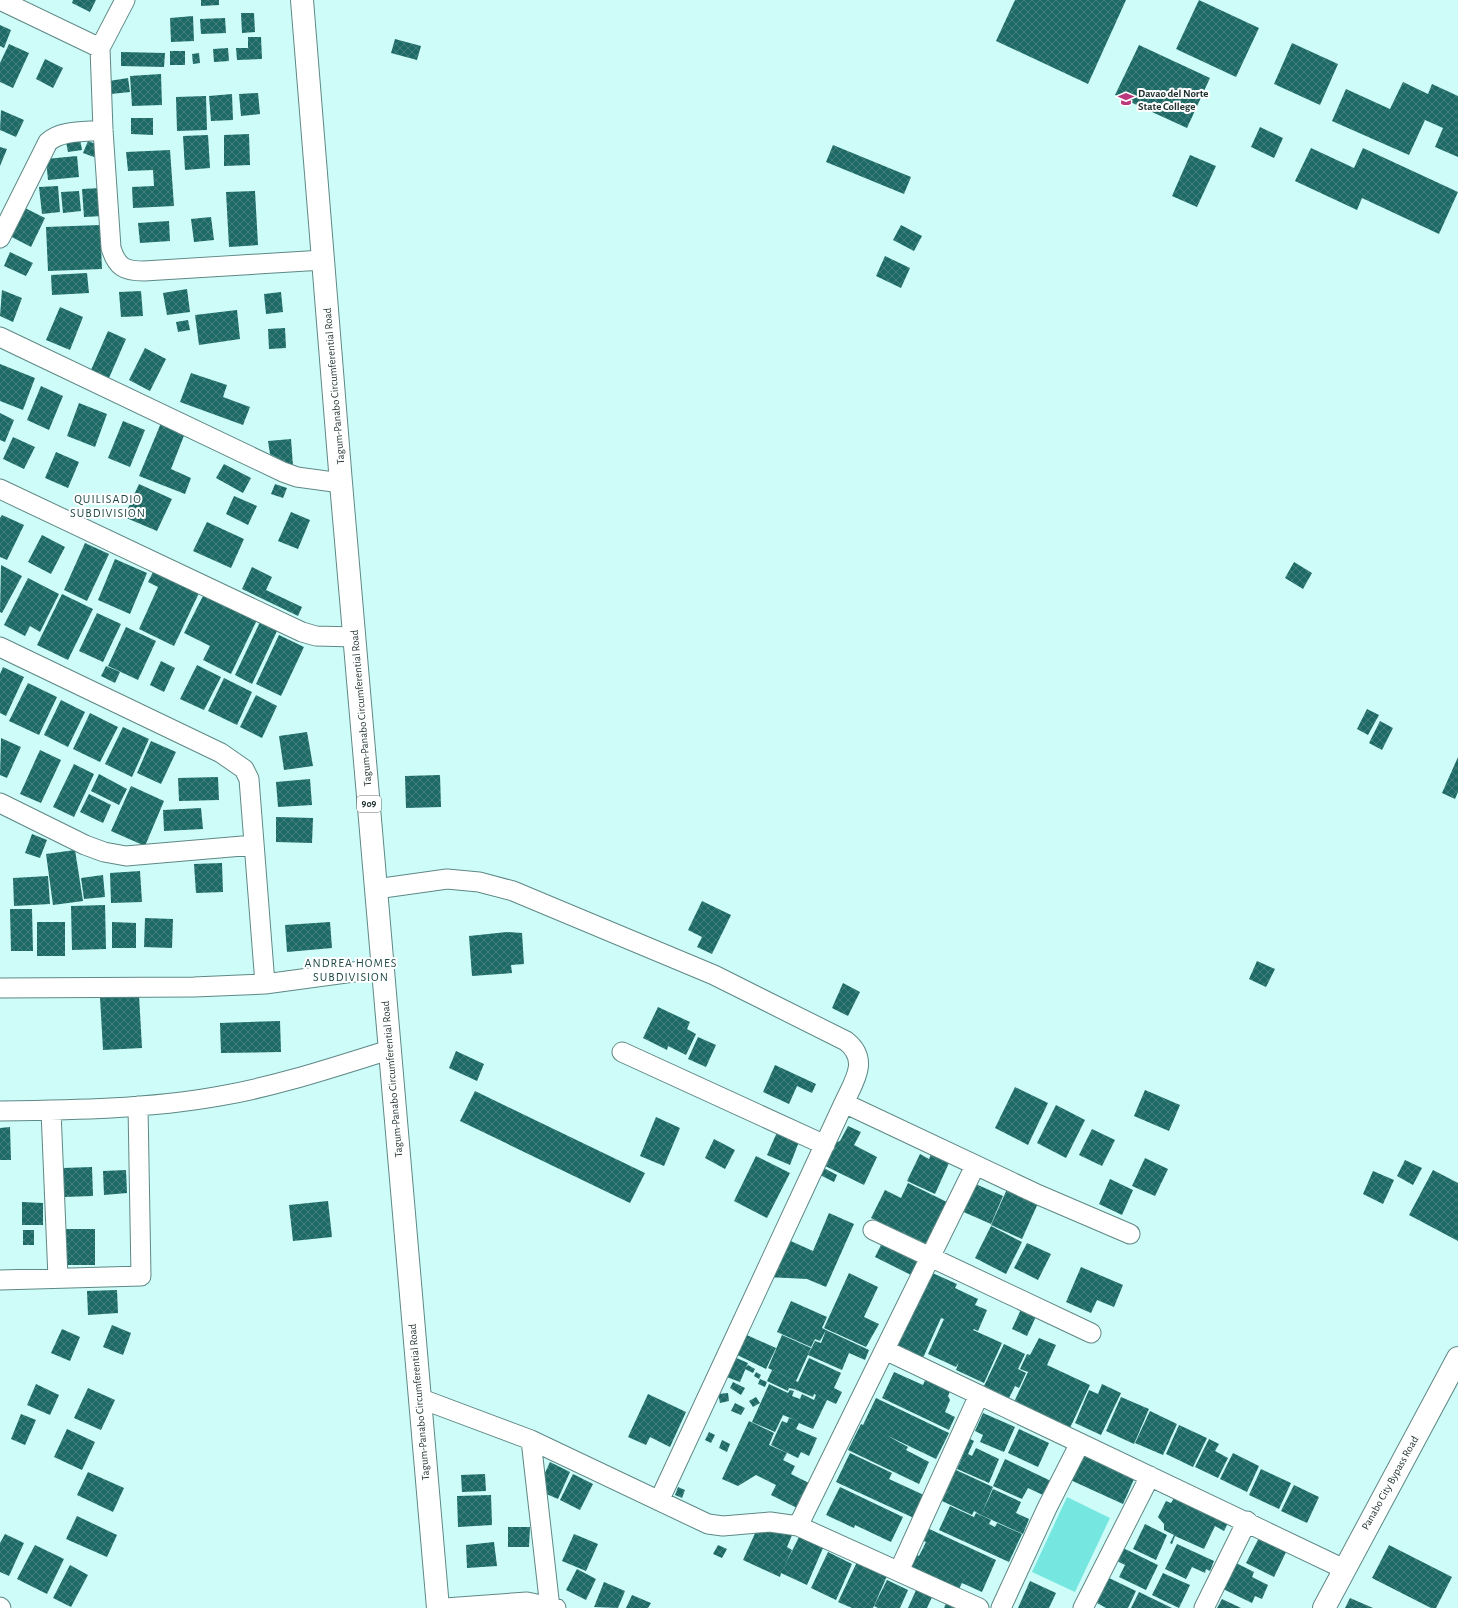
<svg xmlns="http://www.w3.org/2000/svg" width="1458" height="1608" viewBox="0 0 1458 1608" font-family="'Alegreya Sans',sans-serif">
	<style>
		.pitch { fill: #76e7e0 }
		.building { fill: url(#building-cross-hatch) }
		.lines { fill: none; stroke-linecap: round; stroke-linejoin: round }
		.street-casing { stroke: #5e8885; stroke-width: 21 }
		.secondary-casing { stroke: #5e8885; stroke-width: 24 }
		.primary-casing { stroke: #5e8885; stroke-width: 24 }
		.street { stroke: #fff; stroke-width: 19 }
		.secondary { stroke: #fff; stroke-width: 22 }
		.primary { stroke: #fff; stroke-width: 22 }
		.labels { text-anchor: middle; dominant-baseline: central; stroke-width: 4; stroke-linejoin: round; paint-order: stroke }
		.shield { fill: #fff; stroke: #626e6d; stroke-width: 1 }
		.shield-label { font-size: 10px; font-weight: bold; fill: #1f302f }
		.poi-label { font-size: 11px; font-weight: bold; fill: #1f302f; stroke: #fff; text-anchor: start }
		.street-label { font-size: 11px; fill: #1f302f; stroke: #fff }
		.neighbourhood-label { font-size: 12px; letter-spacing: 1px; fill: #204a47; stroke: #fff }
	</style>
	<defs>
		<pattern id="building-cross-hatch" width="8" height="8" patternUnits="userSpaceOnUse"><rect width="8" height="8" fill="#1d6a66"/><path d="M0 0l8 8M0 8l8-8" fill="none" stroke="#45807d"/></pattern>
	</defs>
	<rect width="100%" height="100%" fill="#cefcf8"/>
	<path class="pitch" d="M1067,1497L1110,1518L1075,1592L1032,1572Z"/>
	<path class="building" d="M73,0H96L90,12L72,3Z
		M201,0H219V5L201,6Z
		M1015,0H1126L1088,84L996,41Z
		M1199,0L1259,28L1236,77L1176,49Z
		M241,13H254L255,32L242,33Z
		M193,16L194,41L171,42L170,18Z
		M225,18L226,33L201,34L200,19Z
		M0,25L11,30L4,48L0,46Z
		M248,37H261L262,59L237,60L236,48H248Z
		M395,39L421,46L417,60L391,53Z
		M1292,43L1338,64L1320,105L1274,84Z
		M9,44L29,53L13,88L0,82V63Z
		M1139,45L1210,78L1187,128L1115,95Z
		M228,48L229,61L214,62L213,49Z
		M170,51H185V65H170Z
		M121,52L165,53L164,67L121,66Z
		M199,53L200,63L193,64L192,54Z
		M45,59L63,68L53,88L36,79Z
		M161,74L162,105L132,106L130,76Z
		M128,78L130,92L111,94L109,81Z
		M1403,82L1428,94L1432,84L1458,96V157L1435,147L1443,128L1425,120L1409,155L1332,121L1346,89L1390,109Z
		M258,93L260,114L241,116L239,94Z
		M232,94L233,120L211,121L209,96Z
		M206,96L207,130L177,131L176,97Z
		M1,110L24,120L16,137L0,130Z
		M131,118H153V135L131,134Z
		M1260,127L1283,138L1274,158L1251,147Z
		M249,134L250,165L224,166V135Z
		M208,135L210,168L185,170L183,136Z
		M80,139L82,150L68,152L66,142Z
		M88,141L98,145L94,157L83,153Z
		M833,145L911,177L904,194L826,162Z
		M0,147L7,149L0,166Z
		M1311,148L1354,168L1363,148L1458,192L1439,234L1362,198L1357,210L1295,181Z
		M170,150L174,206L133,208L132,187L154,186L153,170L128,171L126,152Z
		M1190,155L1216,166L1197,207L1172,196Z
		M77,156L79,177L48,180L46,159Z
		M58,186L60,212L42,214L39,187Z
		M101,188L103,216L84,217L82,189Z
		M79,191L81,211L63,213L61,192Z
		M255,191L258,245L229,247L226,192Z
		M19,205L45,218L31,247L6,234Z
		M211,217L214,240L194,242L191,219Z
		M169,221L170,241L140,243L138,223Z
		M100,225L102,269L48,271L46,227Z
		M901,225L922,236L914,251L893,240Z
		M10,252L33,263L26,276L4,266Z
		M885,256L910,268L901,288L876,276Z
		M87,273L89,293L52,295L51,275Z
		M187,289L190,312L167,315L163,293Z
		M2,290L22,298L13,322L0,316Z
		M141,291L143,316L121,317L119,292Z
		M281,292L283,312L266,314L264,294Z
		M60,307L83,317L70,350L46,340Z
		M237,310L240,339L199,345L195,315Z
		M188,320L190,330L178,332L176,322Z
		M285,328L286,348L269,349L268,329Z
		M108,331L126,339L109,378L91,370Z
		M145,348L166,359L150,391L129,380Z
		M0,364L35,378L23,410L0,401Z
		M191,373L227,385L223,397L250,407L243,425L180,402Z
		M41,386L63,396L49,430L27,420Z
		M79,403L107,414L95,447L67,436Z
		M0,413L14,420L5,442L0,440Z
		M123,421L145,430L130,467L108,458Z
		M161,423L185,433L171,469L191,478L185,494L139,476Z
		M13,437L35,447L24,469L3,459Z
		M291,439L293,466L270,454L268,441Z
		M56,452L79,462L68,488L45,478Z
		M224,464L251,478L243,493L216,478Z
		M139,484L172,499L157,531L124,517Z
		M275,484L287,488L283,498L271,494Z
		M234,496L257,506L248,525L226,514Z
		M291,512L310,520L298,549L278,541Z
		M2,515L24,525L7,560L0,557V518Z
		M207,522L244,539L231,568L193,551Z
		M42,535L65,547L51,574L28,562Z
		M85,543L109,554L87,601L64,590Z
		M115,559L147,573L130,614L98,600Z
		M1294,562L1312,573L1303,589L1285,578Z
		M1,565L22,576L2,613L0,612Z
		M252,567L272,577L266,590L302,607L298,616L242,589Z
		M153,572L199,593L174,646L139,629L158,587L148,582Z
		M28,578L59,594L40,632L30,626L25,636L4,625Z
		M62,594L93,609L68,660L37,645Z
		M204,594L257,620L231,674L203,660L210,646L184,633Z
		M97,613L121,624L103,662L79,651Z
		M260,622L277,631L252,684L235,675Z
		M126,627L156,641L138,680L108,666Z
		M279,635L304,647L281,696L256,684Z
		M161,661L175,668L164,692L150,685Z
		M197,665L221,677L204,710L180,699Z
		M106,666L120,672L115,683L101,676Z
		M3,667L24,677L6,716L0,713V674Z
		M224,678L252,692L237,725L208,711Z
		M28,683L57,697L39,735L9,721Z
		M256,695L277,706L262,738L240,727Z
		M61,700L85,712L68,747L44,735Z
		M1367,709L1379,715L1368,735L1357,729Z
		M90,713L118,727L100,762L73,749Z
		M1380,721L1393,728L1382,750L1369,743Z
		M123,727L149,739L132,777L105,764Z
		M307,732L313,766L284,770L279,736Z
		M1,738L21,747L7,778L0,775Z
		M151,741L176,752L161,784L137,773Z
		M40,750L61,760L41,803L20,794Z
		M1458,757V792L1455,799L1442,793Z
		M74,764L94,774L74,817L53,807Z
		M99,774L127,789L119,805L91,791Z
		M440,775L441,807L406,808L405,776Z
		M218,777L219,800L179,801L178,778Z
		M310,779L312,805L278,807L276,782Z
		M131,786L164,801L145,846L111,831Z
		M89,794L111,805L103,823L80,812Z
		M201,808L203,829L164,831L163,810Z
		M276,817L313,818L312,843L276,842Z
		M32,834L47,840L40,858L25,853Z
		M75,850L83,901L53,905L46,854Z
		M222,863L223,892L196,893L194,864Z
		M140,871L142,902L111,903L110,873Z
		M103,875L105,897L84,899L81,878Z
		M48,876L50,904L14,906L13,878Z
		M702,901L731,915L712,954L697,947L702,937L688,930Z
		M105,905L106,949L72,950L71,906Z
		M10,909H32L33,951H11Z
		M145,918L173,919L172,948L144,947Z
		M37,922H65V956H37Z
		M112,922L136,923V948H112Z
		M330,922L332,948L287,952L285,925Z
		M507,932L522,933L524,964L511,965L512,973L472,976L469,936Z
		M1257,961L1275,969L1266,987L1249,979Z
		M843,983L860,992L848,1016L832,1008Z
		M139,995L142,1048L103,1050L100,997Z
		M658,1007L690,1022L687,1029L696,1034L686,1055L668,1046L667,1050L643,1038Z
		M280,1021L281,1052L221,1053L220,1023Z
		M698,1037L716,1045L706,1067L688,1059Z
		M456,1051L484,1064L477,1081L449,1068Z
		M775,1065L816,1084L812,1093L797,1086L789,1104L763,1092Z
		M1015,1087L1048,1103L1028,1145L995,1128Z
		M1145,1090L1180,1105L1169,1131L1134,1116Z
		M475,1091L645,1173L630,1203L460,1121Z
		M1056,1105L1085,1120L1066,1158L1037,1143Z
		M656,1117L680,1128L664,1166L640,1156Z
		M848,1126L861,1132L854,1145L877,1157L864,1185L821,1164L831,1144L840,1141Z
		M10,1127L11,1160H0V1128Z
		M1092,1129L1115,1140L1102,1166L1079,1155Z
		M778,1130L800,1139L790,1165L767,1155Z
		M714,1139L735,1150L725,1169L705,1158Z
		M920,1154L929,1159L931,1154L949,1163L935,1194L907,1181Z
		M756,1156L790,1173L767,1218L734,1201Z
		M1145,1158L1168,1169L1155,1196L1132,1186Z
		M1405,1160L1422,1168L1413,1185L1397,1176Z
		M92,1167L93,1196L64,1197L63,1168Z
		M822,1167L837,1175L834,1182L818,1174Z
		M126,1170L127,1193L104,1195L103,1171Z
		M1433,1170L1458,1183V1241L1409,1215Z
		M1373,1171L1394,1180L1383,1204L1363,1194Z
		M1110,1179L1133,1190L1122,1215L1099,1204Z
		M971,1182L1003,1196L991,1224L959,1210Z
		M908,1183L951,1204L931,1246L871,1218L885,1190L901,1198Z
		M1008,1187L1039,1201L1022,1239L991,1225Z
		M328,1201L332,1237L293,1241L289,1205Z
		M22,1202L43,1203V1225H22Z
		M829,1213L854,1224L826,1287L807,1279L767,1277L784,1238L813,1251Z
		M991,1226L1022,1242L1006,1274L975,1258Z
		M65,1229H95V1265H65Z
		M23,1230H34V1245H23Z
		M884,1239L920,1257L911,1275L875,1257Z
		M1027,1243L1051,1254L1038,1280L1014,1268Z
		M1081,1267L1123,1285L1114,1307L1097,1300L1091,1313L1066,1302Z
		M928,1271L957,1284L955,1288L978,1299L975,1305L987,1310L978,1331L974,1329L973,1330L1002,1343L984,1383L956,1370L959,1362L956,1367L928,1354L944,1319L941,1318L922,1360L890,1346Z
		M849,1273L878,1287L864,1317L879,1324L866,1347L824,1328Z
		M117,1290L118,1313L88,1315L87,1291Z
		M791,1301L827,1317L822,1328L826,1330L820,1341L815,1339L811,1347L777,1332Z
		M1023,1305L1038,1312L1027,1336L1012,1329Z
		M112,1325L131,1333L123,1355L103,1347Z
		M62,1329L80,1337L70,1361L51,1353Z
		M826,1330L869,1350L865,1360L849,1353L842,1370L808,1355L815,1341L821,1343Z
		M740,1332L776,1348L766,1369L731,1352Z
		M782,1335L811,1348L796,1381L768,1368Z
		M1039,1338L1056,1345L1047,1365L1090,1385L1070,1428L1014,1402L1028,1372L1020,1369L1027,1354L1030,1355Z
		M1004,1344L1025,1354L1018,1369L1026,1373L1019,1388L1015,1386L1009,1398L984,1386Z
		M732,1356L748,1363L740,1382L724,1376Z
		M809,1358L841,1373L834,1388L842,1392L836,1404L814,1394L813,1397L794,1389L789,1388L788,1391L767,1381L772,1370L798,1382Z
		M748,1365L755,1369L753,1373L745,1369Z
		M756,1372L761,1375L759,1379L754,1376Z
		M894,1372L923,1385L927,1376L952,1387L948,1396L950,1400L945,1412L955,1417L949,1430L882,1398Z
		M760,1379L767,1382L765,1387L758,1384Z
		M733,1382L745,1388L741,1395L730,1388Z
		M36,1384L59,1395L50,1415L27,1405Z
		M769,1384L788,1393L790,1390L794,1391L790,1401L792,1396L800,1399L802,1394L814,1400L816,1395L827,1400L813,1429L799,1423L796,1429L817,1438L809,1456L801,1452L798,1458L771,1445L782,1421L787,1423L789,1418L795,1420L783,1415L775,1432L752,1422Z
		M1102,1384L1121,1393L1101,1435L1075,1423L1089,1390L1098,1394Z
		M88,1388L115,1400L101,1430L74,1418Z
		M728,1393L729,1401L720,1403L718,1394Z
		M648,1394L686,1412L670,1447L650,1437L646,1445L628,1437Z
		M756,1397L760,1403L753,1407L749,1401Z
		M1121,1397L1149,1409L1134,1444L1106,1431Z
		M876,1398L949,1433L936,1459L886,1435L908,1447L906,1450L929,1462L919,1484L848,1450L861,1424L863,1425Z
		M735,1403L745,1408L741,1415L731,1411Z
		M1150,1411L1177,1424L1163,1455L1135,1443Z
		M983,1413L1015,1427L1004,1452L980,1442L983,1435L975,1431Z
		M21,1414L36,1420L25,1445L11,1439Z
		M749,1421L774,1433L769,1445L787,1453L783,1460L795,1466L791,1474L809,1483L797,1508L771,1495L776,1485L756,1475L738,1486L722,1479Z
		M1179,1425L1207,1438L1193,1467L1166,1454Z
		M67,1429L95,1442L82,1470L54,1457Z
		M1019,1429L1049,1443L1038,1467L1008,1453Z
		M709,1432L715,1435L711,1443L705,1440Z
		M966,1437L974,1441L968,1454L972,1456L976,1448L999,1459L989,1483L957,1469L964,1453L960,1451Z
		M1209,1439L1219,1444L1215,1451L1228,1458L1218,1478L1195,1467Z
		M722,1440L730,1444L727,1452L719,1448Z
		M1078,1451L1135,1477L1123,1504L1066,1478Z
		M850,1453L892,1473L889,1479L926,1496L916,1519L836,1482Z
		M1233,1453L1259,1466L1247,1492L1220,1479Z
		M1005,1459L1051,1481L1045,1496L1028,1488L1022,1499L993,1486Z
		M550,1462L570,1472L558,1499L537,1490Z
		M1261,1469L1291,1483L1279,1509L1249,1495Z
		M956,1470L993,1487L981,1515L974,1511L972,1515L942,1501Z
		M88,1472L124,1488L113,1512L77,1495Z
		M485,1474L486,1491L462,1492L461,1475Z
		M573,1474L593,1484L580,1510L560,1500Z
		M1294,1485L1319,1497L1307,1523L1281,1511Z
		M678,1487L685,1490L682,1498L675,1495Z
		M840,1487L903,1517L891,1542L855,1525L854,1528L826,1515Z
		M993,1489L1021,1502L1016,1513L1029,1519L1023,1534L981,1515Z
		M1177,1493L1230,1519L1224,1531L1215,1526L1204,1549L1175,1536L1172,1544L1170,1543L1174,1535L1164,1530V1524L1158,1517L1166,1501L1171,1503Z
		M491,1495L492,1525L458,1527L457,1496Z
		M950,1506L974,1517L976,1513L991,1520L989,1524L995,1527L997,1523L1022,1534L1009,1562L939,1530Z
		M77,1516L117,1535L107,1557L66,1539Z
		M772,1524L793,1533L787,1547L792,1550L783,1569L799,1537L823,1548L807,1585L781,1573L780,1577L743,1560L757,1529L765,1532Z
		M1145,1524L1167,1535L1156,1560L1133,1549Z
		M508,1527H530L529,1547H508Z
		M925,1527L996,1560L982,1592L962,1583L957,1593L907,1570L914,1554L919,1556L926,1542L919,1539Z
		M1262,1532L1289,1546L1274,1577L1246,1563Z
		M5,1534L24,1543L9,1576L0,1572V1543Z
		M574,1534L598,1544L586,1571L562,1561Z
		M494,1542L497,1566L467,1568L466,1545Z
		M1177,1544L1214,1561L1210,1571L1206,1569L1205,1573L1192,1567L1186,1579L1165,1569Z
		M35,1545L64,1559L47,1594L17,1579Z
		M718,1545L727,1549L722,1558L713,1554Z
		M1389,1545L1452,1577L1436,1608H1431L1372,1578Z
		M1121,1547L1158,1565L1146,1590L1119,1577L1125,1565L1115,1560Z
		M828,1552L852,1564L836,1600L811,1588Z
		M1232,1561L1254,1572L1252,1577L1268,1585L1262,1599L1255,1596L1252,1603L1219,1587Z
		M857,1562L887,1576L873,1608H852L838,1602Z
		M70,1565L88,1575L71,1607L53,1598Z
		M577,1569L596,1579L586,1600L566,1590Z
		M1163,1573L1190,1585L1179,1608L1152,1595Z
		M1109,1578L1136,1591L1128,1608H1106L1097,1603Z
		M887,1580L908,1590L900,1608H878L874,1606Z
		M1030,1581L1056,1593L1049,1608H1018Z
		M604,1582L625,1591L618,1608L594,1607Z
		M917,1588L933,1595L927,1608H908Z
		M1139,1592L1172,1608H1131Z
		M632,1595L651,1603L648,1608H626Z
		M1350,1598L1373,1608H1345Z
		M1222,1599L1241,1608H1217Z
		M947,1601L963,1608H944Z"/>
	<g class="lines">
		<defs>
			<path id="street" d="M0,0L100,48
				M125,0L100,48L103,130L111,248C117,267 124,271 144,271L323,260
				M0,238L48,142C61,130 86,132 103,130
				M0,337L283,472L297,477L341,483
				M0,489L302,632L316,636L355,637
				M0,647L221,753L244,769L249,779L265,984
				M0,803L85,845L104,852L126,856L254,845
				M376,889L447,879L479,882L513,891L714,975L846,1041C870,1060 854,1081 844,1103L1039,1195L1130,1234
				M0,988L194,987L265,984L383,968
				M622,1052L825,1145
				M0,1111C73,1110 148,1109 220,1096C278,1086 334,1067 389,1050
				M51,1111L58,1278
				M873,1230L1091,1333
				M0,1280L141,1276L138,1106
				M885,1350L1344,1569
				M419,1398L531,1440L708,1524L723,1526L770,1522L798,1526L979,1608
				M531,1440L550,1608
				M659,1501L844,1103
				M798,1526L975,1166
				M899,1571L979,1395
				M0,1607L1,1608
				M445,1608L527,1602L556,1608
				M1001,1608L1047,1508L1080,1443
				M1083,1608L1150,1476
				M1204,1608L1247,1521"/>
			<path id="secondary" d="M1324,1608L1458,1358"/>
			<path id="primary" d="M302,0L341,483L438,1608"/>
		</defs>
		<use href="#street" class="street-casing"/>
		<use href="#secondary" class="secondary-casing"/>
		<use href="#primary" class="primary-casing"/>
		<use href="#street" class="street"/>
		<use href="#secondary" class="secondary"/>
		<use href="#primary" class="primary"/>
	</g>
	<defs>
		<symbol id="university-bare" viewBox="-9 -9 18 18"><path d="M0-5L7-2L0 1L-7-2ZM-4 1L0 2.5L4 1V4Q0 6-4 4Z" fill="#bb377e" stroke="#fff" stroke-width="2.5" paint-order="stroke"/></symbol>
	</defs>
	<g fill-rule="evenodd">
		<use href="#university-bare" x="1115" y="88" width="22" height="22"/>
	</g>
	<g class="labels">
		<rect class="shield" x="357" y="796" width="24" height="16" rx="3"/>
		<g class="shield-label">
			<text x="369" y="804">909</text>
		</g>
		<g class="poi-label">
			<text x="1138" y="93">Davao del Norte<tspan x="1138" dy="13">State College</tspan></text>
		</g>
		<g class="street-label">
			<text transform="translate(334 386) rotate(-95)">Tagum-Panabo Circumferential Road</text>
			<text transform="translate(361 708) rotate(-95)">Tagum-Panabo Circumferential Road</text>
			<text transform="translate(392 1079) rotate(-95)">Tagum-Panabo Circumferential Road</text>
			<text transform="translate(419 1402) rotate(-95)">Tagum-Panabo Circumferential Road</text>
			<text transform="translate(1390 1483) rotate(-61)">Panabo City Bypass Road</text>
		</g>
		<g class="neighbourhood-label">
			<text x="108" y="499">QUILISADIO<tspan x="108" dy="14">SUBDIVISION</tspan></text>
			<text x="351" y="963">ANDREA HOMES<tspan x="351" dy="14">SUBDIVISION</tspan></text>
		</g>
	</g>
</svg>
